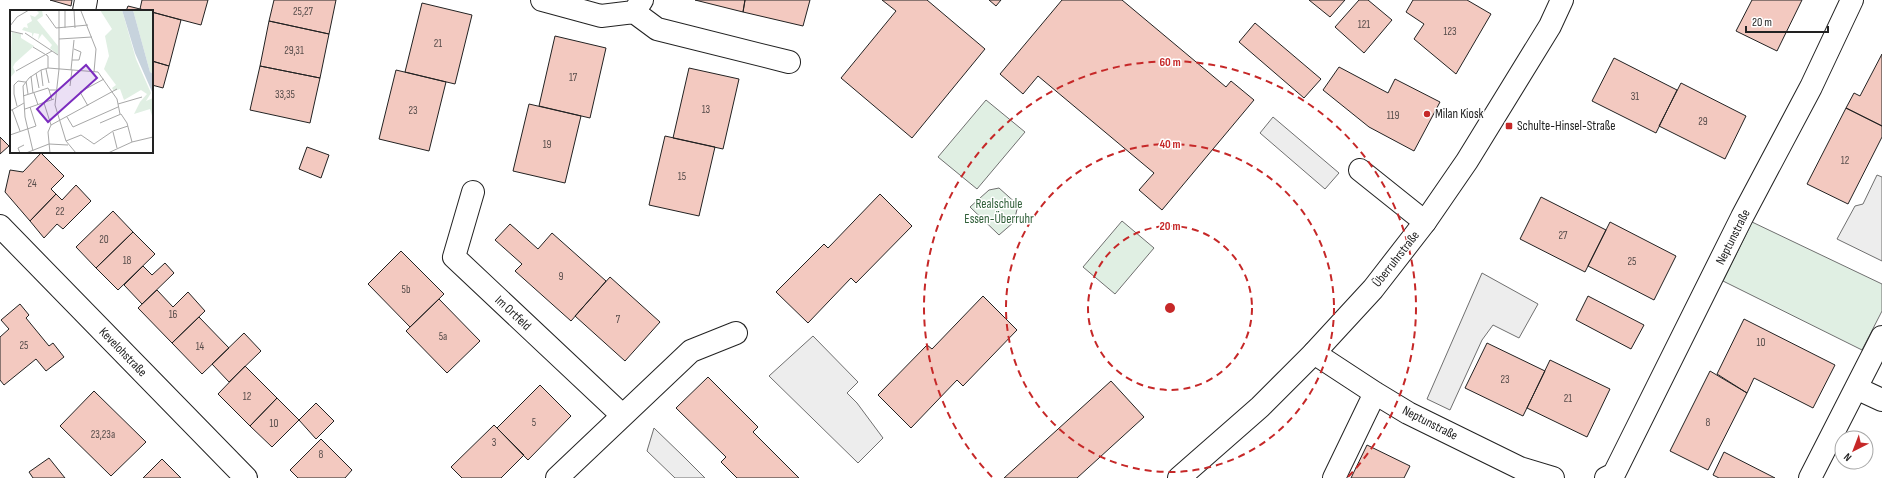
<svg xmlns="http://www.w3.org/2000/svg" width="1882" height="478" viewBox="0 0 1882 478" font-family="'Sofia Sans Condensed',sans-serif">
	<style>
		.green { fill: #e0efe3; stroke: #6f6f6f }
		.parking { fill: #ededed; stroke: #6f6f6f }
		.building { fill: #f3c9c0; stroke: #222 }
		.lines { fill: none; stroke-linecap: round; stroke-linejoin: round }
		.minor-casing { stroke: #222; stroke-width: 24 }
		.major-casing { stroke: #222; stroke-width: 24 }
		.minor { stroke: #fff; stroke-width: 22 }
		.major { stroke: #fff; stroke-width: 22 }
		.ring { fill: none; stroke: #c62828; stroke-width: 2; stroke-dasharray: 7 5 }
		.poi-dot { fill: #c62828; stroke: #fff; stroke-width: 1.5 }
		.labels { text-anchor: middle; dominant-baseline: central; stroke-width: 3; stroke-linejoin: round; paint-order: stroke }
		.number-label { font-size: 11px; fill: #564c4a }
		.poi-label { font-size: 13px; fill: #222; stroke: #fff; text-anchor: start }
		.park-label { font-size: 13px; fill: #2f5e38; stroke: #fff }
		.street-label { font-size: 13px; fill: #222; stroke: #fff }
		.inset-road { fill: none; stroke: #a7a7a7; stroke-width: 1 }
		.view { fill: #7b2cbf; fill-opacity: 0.15; stroke: #7b2cbf; stroke-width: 2 }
		.inset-edge { fill: none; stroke: #222; stroke-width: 2 }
		.centre { fill: #c62828; stroke: #fff; stroke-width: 2 }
		.ring-label { font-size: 12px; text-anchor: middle; font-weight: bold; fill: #c62828; stroke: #fff; stroke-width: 3; stroke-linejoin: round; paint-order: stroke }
	</style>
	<rect width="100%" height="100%" fill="#fff"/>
	<path class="green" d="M986,100L1025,132L977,189L938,157Z
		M999,188L1018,205L1014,222L999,235L970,207L989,190Z
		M1122,221L1154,248L1115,294L1083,267Z
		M1752,222L1882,284V311L1862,350L1723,281Z"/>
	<path class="parking" d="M1273,117L1339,173L1325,189L1260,133Z
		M1877,175L1882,177V261L1837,239L1855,206L1863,204Z
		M1482,273L1538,304L1519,338L1493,325L1482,340L1450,410L1427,399Z
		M813,336L858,382L847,393L857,403L883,438L858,463L769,376Z
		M654,428L683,456L705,478H675L647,451Z"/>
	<path class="building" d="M50,0H72L71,6Z
		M142,0H208L201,25L140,9Z
		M274,0H336L329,34L269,21Z
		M695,0H745L743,12Z
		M745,0H810L803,26L743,12Z
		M882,0H927L985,49L912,138L841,78L896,11Z
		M989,0H1001L996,6Z
		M1062,0H1122L1226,87L1231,81L1254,100L1162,210L1139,190L1154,173L1038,76L1023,94L1000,74Z
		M1309,0H1345L1330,17Z
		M1359,0H1368L1392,20L1364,53L1335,27Z
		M1413,0H1467L1491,14L1456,74L1414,39L1424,24L1406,12Z
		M1752,0H1802L1777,51L1736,31Z
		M422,3L472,15L455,84L405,72Z
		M128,6L140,9L147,11H126Z
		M152,12L181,20L169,66L152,61Z
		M269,21L329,34L320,78L260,66Z
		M1255,23L1321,79L1304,98L1239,42Z
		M555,36L606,48L590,118L539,106Z
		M1882,54V126L1846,108L1854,93L1860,96Z
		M1614,58L1677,90L1656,133L1592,101Z
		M152,61L169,66L163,88L152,85Z
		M260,66L320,78L310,123L250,110Z
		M1339,67L1388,93L1395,79L1440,102L1414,151L1369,127L1323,90Z
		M689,68L739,79L723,149L673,138Z
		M396,70L446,82L429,151L379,139Z
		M1681,83L1746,116L1725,159L1659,126Z
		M529,104L581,116L565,183L513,171Z
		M1846,108L1882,126V137L1848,204L1807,184Z
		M665,136L715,147L699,216L649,205Z
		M0,137L9,146L0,154Z
		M307,147L329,155L321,178L299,169Z
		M41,153L64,176L51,189L56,194L30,221L5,192L10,170L23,172Z
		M76,185L91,201L63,229L57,224L44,238L30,221L56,194L62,200Z
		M880,194L912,226L856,283L851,278L808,323L776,292L824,244L828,248Z
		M1541,197L1606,230L1585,272L1520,239Z
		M113,211L133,232L96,268L76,247Z
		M1610,222L1676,256L1654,300L1588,266Z
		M510,224L538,249L552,233L606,281L571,321L515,271L522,264L495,240Z
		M133,232L155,254L118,290L96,268Z
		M401,251L444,294L410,327L368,284Z
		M165,263L174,273L142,304L124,285L143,266L152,275Z
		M610,277L660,322L625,361L575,316Z
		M157,290L173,307L188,292L205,311L172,343L138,308Z
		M983,296L1017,330L963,386L957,380L911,428L878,395L927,345L932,349Z
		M1588,296L1644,325L1631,349L1576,320Z
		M439,299L480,341L447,373L406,331Z
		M20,304L29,315L26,318L49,346L53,343L64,357L46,371L36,359L4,385L0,380V337L9,329L1,320Z
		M199,317L229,348L202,374L172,343Z
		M1744,319L1835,365L1813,408L1754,378L1747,393L1717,374Z
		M244,333L261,351L229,382L212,364Z
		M1487,343L1545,371L1523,416L1465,388Z
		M1550,360L1610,389L1587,437L1527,408Z
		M245,366L277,398L250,426L218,394Z
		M1710,371L1747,393L1708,470L1670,451Z
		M708,377L758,427L753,432L799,478H737L721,462L726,457L676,408Z
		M1111,381L1144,417L1077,478H1004Z
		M540,385L571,416L528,460L497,428Z
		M94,391L146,442L111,476L60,426Z
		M277,398L299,420L272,447L250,426Z
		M316,403L334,421L316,439L299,420Z
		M494,425L524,455L501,478H462L451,467Z
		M321,439L352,470L345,478H298L290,470Z
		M1367,445L1410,466L1404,478H1351Z
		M1724,452L1775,478H1719L1713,475Z
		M49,458L65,478H33L29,472Z
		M162,459L181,478H143Z"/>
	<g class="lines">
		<defs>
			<path id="minor" d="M542,0L601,16L634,12L642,0
				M84,11L86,0
				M634,12L657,29L789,62
				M1360,170L1425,222
				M473,192L454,257L622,415
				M0,226L246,478
				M1314,353L1375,393L1408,413L1520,468L1553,478
				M1856,388L1882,400
				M557,478L691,351L736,333
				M1334,478L1375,393
				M1606,478L1614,474L1742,217L1811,87L1852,0
				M1810,478L1882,337"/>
			<path id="major" d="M1179,478L1260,407L1314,353L1373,289L1425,222L1467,161L1550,26L1562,0"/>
		</defs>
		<use href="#minor" class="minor-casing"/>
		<use href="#major" class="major-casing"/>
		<use href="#minor" class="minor"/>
		<use href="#major" class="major"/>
	</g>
	<g class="ring">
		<circle cx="1170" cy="308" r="82"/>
		<circle cx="1170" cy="308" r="164"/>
		<path d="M992 477A246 246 0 1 1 1348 477"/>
	</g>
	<g class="poi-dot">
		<circle cx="1427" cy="114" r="4"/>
		<rect x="1505" y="122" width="8" height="8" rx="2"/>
	</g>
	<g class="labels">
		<g class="number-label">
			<text x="303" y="11">25,27</text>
			<text x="1364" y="24">121</text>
			<text x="1450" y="31">123</text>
			<text x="438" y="43">21</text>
			<text x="294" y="50">29,31</text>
			<text x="573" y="77">17</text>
			<text x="285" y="94">33,35</text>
			<text x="1635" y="96">31</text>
			<text x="706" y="109">13</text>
			<text x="413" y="110">23</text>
			<text x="1393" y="115">119</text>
			<text x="1703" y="121">29</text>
			<text x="547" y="144">19</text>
			<text x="1845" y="160">12</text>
			<text x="682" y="176">15</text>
			<text x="32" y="183">24</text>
			<text x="60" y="211">22</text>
			<text x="1563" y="235">27</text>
			<text x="104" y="239">20</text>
			<text x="127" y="260">18</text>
			<text x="1632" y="261">25</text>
			<text x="561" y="276">9</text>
			<text x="406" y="289">5b</text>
			<text x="173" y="314">16</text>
			<text x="618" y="319">7</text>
			<text x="443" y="336">5a</text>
			<text x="1761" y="342">10</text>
			<text x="24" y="345">25</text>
			<text x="200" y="346">14</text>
			<text x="1505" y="379">23</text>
			<text x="247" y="396">12</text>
			<text x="1568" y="398">21</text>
			<text x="534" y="422">5</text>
			<text x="1708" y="422">8</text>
			<text x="274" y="423">10</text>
			<text x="103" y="434">23,23a</text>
			<text x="494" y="442">3</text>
			<text x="321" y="454">8</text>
		</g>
		<g class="poi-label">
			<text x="1435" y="114">Milan Kiosk</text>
			<text x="1517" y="126">Schulte-Hinsel-Straße</text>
		</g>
		<g class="park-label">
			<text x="999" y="204">Realschule<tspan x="999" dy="15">Essen-Überruhr</tspan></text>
		</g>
		<g class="street-label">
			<text transform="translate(1733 237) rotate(-63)">Neptunstraße</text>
			<text transform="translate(1396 259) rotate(-52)">Überruhrstraße</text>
			<text transform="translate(513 313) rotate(43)">Im Ortfeld</text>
			<text transform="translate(123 352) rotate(46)">Kevelohstraße</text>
			<text transform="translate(1430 423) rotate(27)">Neptunstraße</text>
		</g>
	</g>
	<g transform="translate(10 10)">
		<rect width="143" height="143" fill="#fff"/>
		<path d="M32,0L33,6L27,10L48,36V45L40,38L42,35L32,24L28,30L29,24L24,23L22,27V23L12,20L14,17L18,18L17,14L22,11L20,5L25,7L29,3L27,1ZM90,0H112L126,49L141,83L136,91L143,88V109L140,99L124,104L130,92L137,84L131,80L114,90L110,79L104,81L102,78L106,75L94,59L99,46L95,26L102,19ZM123,0H143V64L140,62ZM2,22L11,24V28L24,36L5,53L3,57L5,62L0,68Z" fill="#e0efe3"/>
		<path d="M112,0H123L140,62L143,64V84L125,43Z" fill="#c7d3dd"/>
		<path class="inset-road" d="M49,0V59L45,95L56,131L66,143M64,0L65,18M71,1L86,39L84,62M36,4L46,18L78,15M0,16L7,7L19,0M55,18V0M0,21L13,24M15,23L48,45M49,29L82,27M23,37L38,46V58M62,50H69L71,42L64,39M36,59L39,73M31,60L33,76M61,60L64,30M6,61L42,41M26,63L29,78M21,66L23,83M16,71L18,84M60,76L62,60M24,83L28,95M13,86L38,78L39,80M42,90L39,80H46M34,93L41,115M108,94L132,87M7,96L4,84V75L8,71L15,72M78,96L70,82L94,69M2,99L10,121M15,99L44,89M0,101L14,93M57,107L63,117L108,97M90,113L111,104L117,113L122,132M103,122L107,138M0,125L26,116L20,97M56,131L71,125L84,134L103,121L118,116M23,141L15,107L13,76L19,68L31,60L38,58L88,62L107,89L110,104M10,143L8,138L14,135M16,143L39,134L58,135M40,143L38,122L41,115L107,79M98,143L122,132L143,127"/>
		<path class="view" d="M76,55L87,68L38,112L27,99Z"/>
		<rect width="143" height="143" class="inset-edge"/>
	</g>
	<circle cx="1170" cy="308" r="6" class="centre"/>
	<g class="ring-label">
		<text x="1170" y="66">60 m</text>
		<text x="1170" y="148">40 m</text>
		<text x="1170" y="230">20 m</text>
	</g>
	<g transform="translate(1854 450) rotate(222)"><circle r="19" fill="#ffffff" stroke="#a7a7a7"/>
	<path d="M0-3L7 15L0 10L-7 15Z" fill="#c62828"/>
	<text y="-6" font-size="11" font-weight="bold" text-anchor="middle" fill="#222222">N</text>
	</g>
	<path d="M1746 26v6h82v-6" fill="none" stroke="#222222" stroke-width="2"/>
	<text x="1752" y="26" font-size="12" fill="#222222" stroke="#ffffff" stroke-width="3" paint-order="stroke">20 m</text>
</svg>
